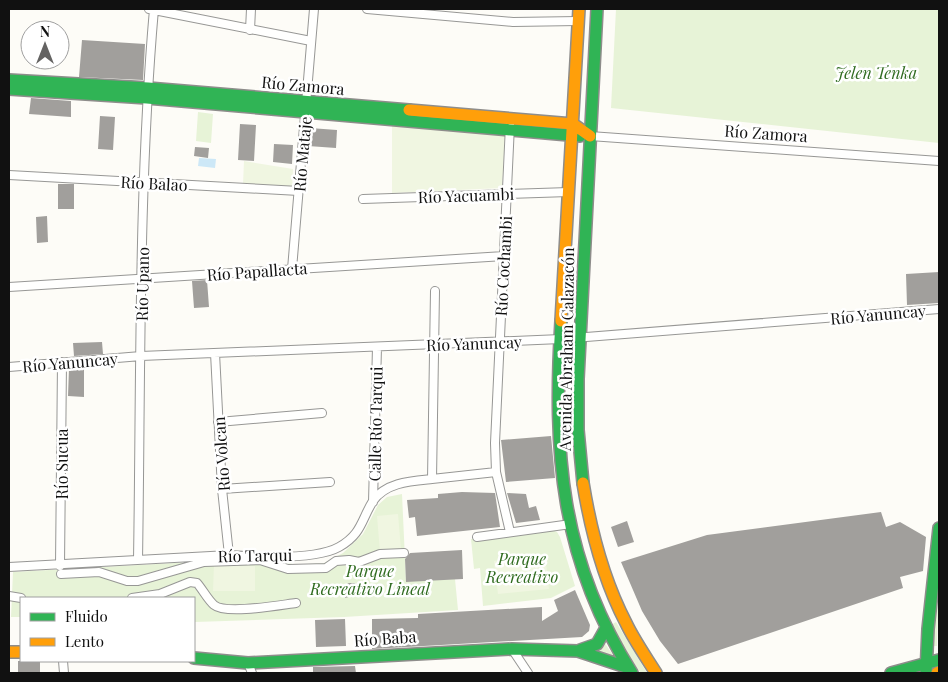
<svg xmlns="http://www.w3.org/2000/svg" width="948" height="682" viewBox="0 0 948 682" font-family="'Playfair Display',serif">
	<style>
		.green { fill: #e7f3d7 }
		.pitch { fill: #f0f6e1 }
		.water { fill: #cde8f7 }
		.building { fill: #a19f9c }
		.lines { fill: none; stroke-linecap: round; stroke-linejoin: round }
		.street-casing { stroke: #979795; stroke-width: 10 }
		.fast-casing { stroke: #8e8d8b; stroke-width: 14 }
		.slow-casing { stroke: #8e8d8b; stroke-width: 14 }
		.street { stroke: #fffffe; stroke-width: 8 }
		.fast { stroke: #30b455; stroke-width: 11 }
		.slow { stroke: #ff9f0a; stroke-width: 11 }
		.labels { text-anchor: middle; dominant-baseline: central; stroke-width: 5; stroke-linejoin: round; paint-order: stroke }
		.park-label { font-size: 16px; font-style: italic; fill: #2f6b1f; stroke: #fff }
		.street-label { font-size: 16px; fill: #111; stroke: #fff }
	</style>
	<rect width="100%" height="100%" fill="#fdfcf7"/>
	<path class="green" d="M616,9H939V143L611,108Z
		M198,112L213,114L211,143L196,141Z
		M402,494L406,581L455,579L458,610L344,617L195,622L194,598H21V617H11L13,572L284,557L294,565L324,563L343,553L363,534L378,505L387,497Z
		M552,530L557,532L560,537L575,586L551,598L483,606L480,568L474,569L471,539Z
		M939,571L937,646H932Z
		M616,622L647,673H641L637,668L611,625Z
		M604,642L617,661L594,651Z"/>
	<path class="pitch" d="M392,122L505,132L502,188L392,193Z
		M244,161L293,169L292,189L243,184Z
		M398,514L401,550L380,552L377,516Z
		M545,555L549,589L498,594L494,561Z
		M214,565L255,566V591H213Z"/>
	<path class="water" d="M199,158L216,159L215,168L198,166Z"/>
	<path class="building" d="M82,40L145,44L143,80L79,77Z
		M31,98L71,101V117L29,114Z
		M100,116L115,117L113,150L98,149Z
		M240,124L256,125L254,161L238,160Z
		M310,128L337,130L336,148L308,146Z
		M274,144L293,145L292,164L273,162Z
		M195,147L209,148L208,158L194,156Z
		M58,184H74V209H58Z
		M47,216L48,242L37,243L36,217Z
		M939,272V303L907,305L906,274Z
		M207,280L209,307L194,308L192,281Z
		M102,342L103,354L74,356L73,343Z
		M84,366V397L68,396L69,369Z
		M551,436L555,478L506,482L501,440Z
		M462,492L495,493L500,527L417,536L415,517L409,518L407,500L438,498V494Z
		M507,493L526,494L529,508L536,506L540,520L516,523Z
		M881,512L886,527L900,522L926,537L923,571L900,577L903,588L678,664L660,641L642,611L621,562L707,535Z
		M627,521L634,542L618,547L611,527Z
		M462,550L463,579L406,582L405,559L410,553Z
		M349,583H355L359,594L345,598L343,586Z
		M575,590L590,625L589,631L582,637L372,649V619L418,618V614L542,607V621L558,611L554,600Z
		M345,619L346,646L316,647L315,620Z
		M18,661H40V673H18Z
		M355,666L356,673H313V667Z"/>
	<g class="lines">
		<defs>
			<path id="street" d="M149,9L311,41
				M367,9L513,22L578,21
				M250,30L251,9
				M590,136L939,161
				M9,175L299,191
				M363,199L569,192
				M292,269L314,9
				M9,287L504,256
				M215,353L222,489L229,555
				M9,367L141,356L561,339L939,309
				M218,422L322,413
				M432,479L496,472
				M222,489L330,482
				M373,502L377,347
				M510,532L496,472L495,443L510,125
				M477,537L571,524
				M138,560C141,376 138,192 154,9
				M60,566L62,362
				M9,567L229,555C257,557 316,560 339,547C362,534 361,520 373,501C386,482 412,481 432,479L435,291
				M61,574L99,572L127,581H138L204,562L260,560L288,569L326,568L336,561L349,560L359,562L380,554L404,553
				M9,596L21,598
				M132,598L160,594L190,582L197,583C203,590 208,600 214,605C226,615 280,605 296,603
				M512,649L528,673
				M63,661L64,673
				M248,663L252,673"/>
			<path id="fast" d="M9,80L148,88L409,110
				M9,89L147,98L580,136
				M561,321C553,452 560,559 632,673
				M583,483L578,430V379L597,9
				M580,650L597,644L606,628
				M194,658L248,663L512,649L578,651L629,668
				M891,673L939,660
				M926,673L928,629L939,528"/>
			<path id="slow" d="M409,110L573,124L590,136
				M561,321L579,9
				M583,483C591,532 603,579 626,623C634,640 646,657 656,673
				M9,652H21
				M937,673L939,672"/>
		</defs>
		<use href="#street" class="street-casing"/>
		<use href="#fast" class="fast-casing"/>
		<use href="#slow" class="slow-casing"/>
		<use href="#street" class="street"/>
		<use href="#fast" class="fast"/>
		<use href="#slow" class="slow"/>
	</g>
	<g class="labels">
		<g class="park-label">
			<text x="876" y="72">Jelen Tenka</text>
			<text x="522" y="558">Parque<tspan x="522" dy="18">Recreativo</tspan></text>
			<text x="370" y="570">Parque<tspan x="370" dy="18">Recreativo Lineal</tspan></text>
		</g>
		<g class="street-label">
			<text transform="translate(303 85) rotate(5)">Río Zamora</text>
			<text transform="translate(766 133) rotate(4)">Río Zamora</text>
			<text transform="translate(302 154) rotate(-85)">Río Mataje</text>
			<text transform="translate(154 183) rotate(3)">Río Balao</text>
			<text transform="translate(466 195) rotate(-2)">Río Yacuambi</text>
			<text transform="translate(503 266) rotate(-87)">Río Cochambi</text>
			<text transform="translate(257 271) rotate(-4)">Río Papallacta</text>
			<text transform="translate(142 284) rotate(-89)">Río Upano</text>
			<text transform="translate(878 314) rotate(-5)">Río Yanuncay</text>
			<text transform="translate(474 343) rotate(-2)">Río Yanuncay</text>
			<text transform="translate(566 349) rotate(-89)">Avenida Abraham Calazacón</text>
			<text transform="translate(70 362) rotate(-5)">Río Yanuncay</text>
			<text transform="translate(375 424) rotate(-89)">Calle Río Tarqui</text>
			<text transform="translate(221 454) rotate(-94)">Río Volcan</text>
			<text transform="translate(61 464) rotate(-90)">Río Sucua</text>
			<text transform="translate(255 555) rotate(-1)">Río Tarqui</text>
			<text transform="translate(385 638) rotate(-4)">Río Baba</text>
		</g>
	</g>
	<rect width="948" height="682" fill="none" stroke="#111111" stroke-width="20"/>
	<rect x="20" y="597" width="175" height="65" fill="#ffffff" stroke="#a0a0a0"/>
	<rect x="30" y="613" width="25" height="8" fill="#30b455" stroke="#a0a0a0"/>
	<text x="65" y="622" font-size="15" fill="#111111">Fluido</text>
	<rect x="30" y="638" width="25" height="8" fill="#ff9f0a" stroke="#a0a0a0"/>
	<text x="65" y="647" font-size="15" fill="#111111">Lento</text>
	<g transform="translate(45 45)"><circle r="24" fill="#ffffff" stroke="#a0a0a0"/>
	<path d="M0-4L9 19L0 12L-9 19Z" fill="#646362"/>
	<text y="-8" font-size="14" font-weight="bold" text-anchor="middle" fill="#111111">N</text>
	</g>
</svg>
